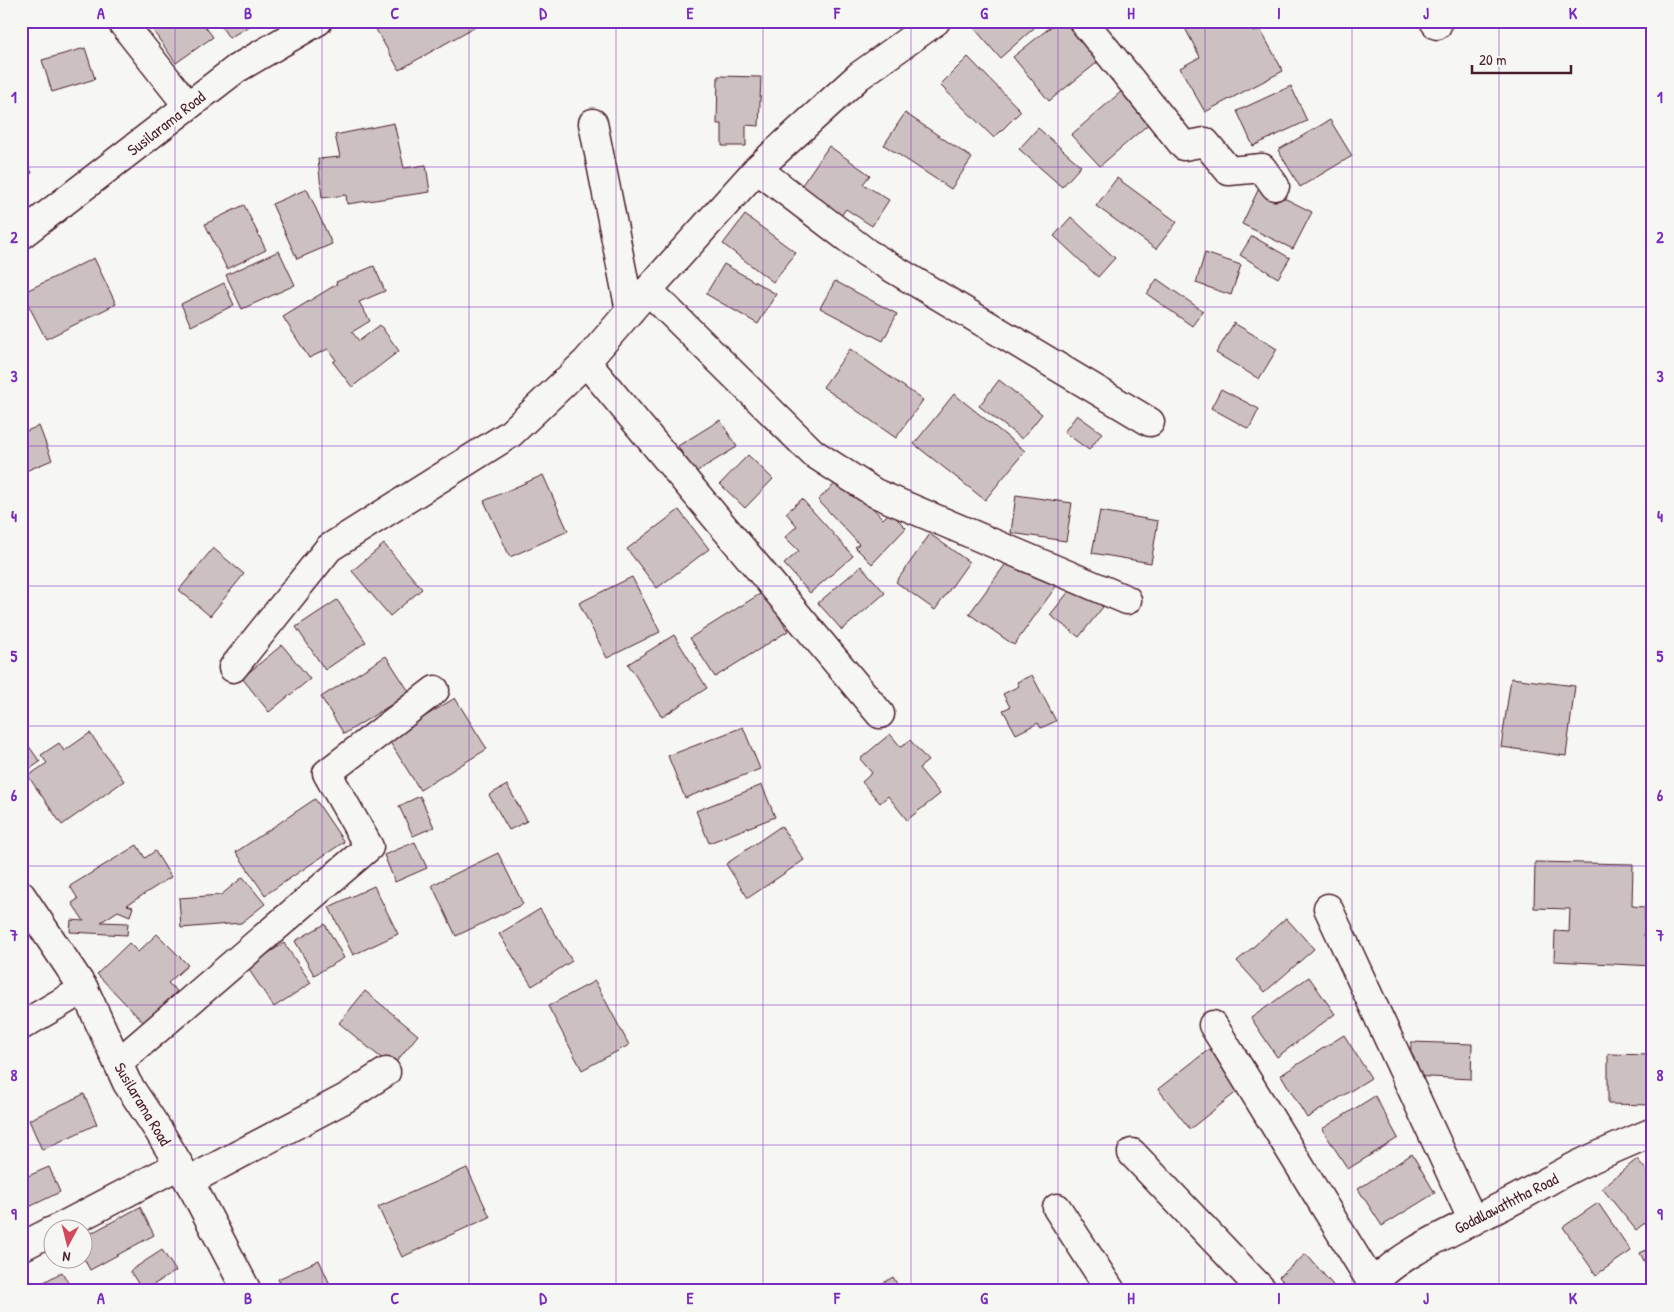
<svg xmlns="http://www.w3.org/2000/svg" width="1674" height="1312" viewBox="0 0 1674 1312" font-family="'Patrick Hand',sans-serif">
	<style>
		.building { fill: #ccc1c0; stroke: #4a1f2b }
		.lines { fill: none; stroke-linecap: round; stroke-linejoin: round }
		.minor-casing { stroke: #4a1f2b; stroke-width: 31 }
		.tertiary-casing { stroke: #4a1f2b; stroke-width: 31 }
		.minor { stroke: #f6f6f2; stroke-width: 28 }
		.tertiary { stroke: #f6f6f2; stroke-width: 28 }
		.grid { fill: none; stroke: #7b2cbf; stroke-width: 1; stroke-opacity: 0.55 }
		.labels { text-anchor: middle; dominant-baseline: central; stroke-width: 4; stroke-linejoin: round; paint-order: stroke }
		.street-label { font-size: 16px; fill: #4a1f2b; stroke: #f6f6f2 }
		.neatline { fill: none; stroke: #7b2cbf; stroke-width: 2 }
		.grid-label { font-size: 16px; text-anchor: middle; font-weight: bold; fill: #7b2cbf }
	</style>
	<rect width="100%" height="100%" fill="#f6f6f2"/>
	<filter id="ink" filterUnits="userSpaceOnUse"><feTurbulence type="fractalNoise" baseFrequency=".02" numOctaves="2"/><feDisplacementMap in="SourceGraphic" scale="10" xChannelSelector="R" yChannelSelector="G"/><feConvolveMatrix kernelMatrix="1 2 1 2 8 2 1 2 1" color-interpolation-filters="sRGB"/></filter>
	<g filter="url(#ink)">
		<path class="building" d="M146,21H201L213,37L176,63Z
			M218,21H258L229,38Z
			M378,21H485L399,70L373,24Z
			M968,21H1042L1000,58Z
			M1058,21H1065L1098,62L1049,101L1013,57Z
			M1192,21H1247L1254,32L1260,29L1283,71L1205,112L1180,68L1200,57L1184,26Z
			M85,48L95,79L52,92L42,60Z
			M968,57L1021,111L994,138L940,85Z
			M718,76L761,77L759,126L746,125V146H722V124H717Z
			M1291,86L1307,121L1253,146L1237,111Z
			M1123,90L1152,121L1100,166L1071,135Z
			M905,113L972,158L951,189L884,145Z
			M1330,120L1352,156L1300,187L1278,150Z
			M394,123L404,168L426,165L430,192L347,204L346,195L322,198L318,159L340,157L335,135Z
			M1038,128L1081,166L1062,187L1019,149Z
			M829,146L870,175L863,184L889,200L872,226L846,209L838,220L797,192Z
			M21,149L32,173L21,178Z
			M1117,178L1177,222L1156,249L1096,206Z
			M1260,186L1312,212L1293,249L1242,224Z
			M307,189L332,244L297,259L272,204Z
			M244,205L266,250L227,269L205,224Z
			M745,215L796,253L773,282L723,244Z
			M1071,217L1115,258L1098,277L1054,236Z
			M1252,236L1290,258L1278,278L1240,255Z
			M279,251L295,285L242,309L226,275Z
			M1205,253L1241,265L1231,295L1196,283Z
			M94,258L116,304L46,339L22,293Z
			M724,264L776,294L758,324L706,294Z
			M374,266L385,291L359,302L370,321L352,332L359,341L380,325L399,351L352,387L333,362L336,360L328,349L309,358L283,317L337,284L336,282Z
			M1157,279L1203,311L1192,326L1147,294Z
			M835,281L897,314L883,341L820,308Z
			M224,283L234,305L191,326L181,304Z
			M1234,323L1277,349L1259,379L1216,353Z
			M850,349L923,400L896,438L823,387Z
			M999,380L1042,414L1022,439L979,406Z
			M1221,389L1259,409L1249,429L1211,408Z
			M954,394L1025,451L985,500L914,444Z
			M1077,415L1102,433L1089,450L1064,432Z
			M720,420L737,447L694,473L678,446Z
			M39,426L52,460L21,473V433Z
			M748,455L773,479L745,508L720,484Z
			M543,475L568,531L510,557L484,501Z
			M843,476L883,519L890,512L906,528L872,564L855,547L859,544L818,500Z
			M1016,495L1072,503L1066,541L1011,533Z
			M802,499L853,556L810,593L784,564L799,551L785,537L797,526L786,513Z
			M679,510L709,549L657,588L627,549Z
			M1100,511L1158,521L1151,563L1092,553Z
			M930,534L969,562L935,610L896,582Z
			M384,544L422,589L390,616L352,571Z
			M213,548L244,574L210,616L179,590Z
			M1013,554L1057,585L1014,645L969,614Z
			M861,566L885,593L842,630L818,603Z
			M632,577L660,632L607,658L579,603Z
			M1074,585L1103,607L1079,637L1050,615Z
			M763,592L788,631L715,677L690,638Z
			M337,600L366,642L325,670L296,627Z
			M674,635L707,688L662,717L628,664Z
			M282,645L310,679L269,712L242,678Z
			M386,656L410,693L344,734L321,697Z
			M1032,675L1056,721L1041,728L1038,723L1016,734L1003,710L1010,707L1003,694L1019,686L1017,682Z
			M1511,678L1575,686L1566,756L1501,747Z
			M455,698L487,749L420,790L388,739Z
			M743,727L760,769L685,798L668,756Z
			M90,733L124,781L62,825L28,776L47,763L41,755L59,743L64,751Z
			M890,734L901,747L910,740L928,761L919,768L940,794L907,820L888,796L880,803L862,782L872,773L860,759Z
			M21,735L40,762L21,775Z
			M507,785L527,821L509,830L489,795Z
			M762,785L775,817L709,843L696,811Z
			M420,796L434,827L413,836L399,806Z
			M315,799L344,842L265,895L236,852Z
			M781,826L804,860L748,898L726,864Z
			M415,842L427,868L395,882L384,855Z
			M137,845L145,858L155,851L171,877L127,905L133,907L130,916L118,911L101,922L128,923L127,935L70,932L71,920L84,921L72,903L78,899L70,886Z
			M498,853L523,904L456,936L432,885Z
			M1535,862L1633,864L1632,906L1645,907L1644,936H1653V966L1554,961L1555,931L1569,932L1570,909L1534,908Z
			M243,877L265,904L241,923L181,928L179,898L221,895Z
			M374,886L398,934L353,955L329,907Z
			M540,909L572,961L532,986L499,934Z
			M1286,918L1314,949L1265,992L1237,961Z
			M325,924L344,958L314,975L295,941Z
			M157,934L188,965L168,983L177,991L144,1023L97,974L129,943L138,952Z
			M284,943L311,983L274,1007L247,967Z
			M1309,977L1335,1014L1277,1057L1251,1018Z
			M595,981L629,1045L582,1070L548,1006Z
			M365,991L418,1035L392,1067L339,1023Z
			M1344,1035L1371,1078L1307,1118L1281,1075Z
			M1411,1042L1472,1044L1471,1079L1410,1076Z
			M1212,1047L1244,1086L1190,1129L1158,1089Z
			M1608,1054L1653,1055V1105L1608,1104Z
			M84,1094L97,1124L42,1150L29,1120Z
			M1375,1096L1398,1138L1348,1169L1322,1129Z
			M21,1151L29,1168L21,1171Z
			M1412,1154L1435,1193L1382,1226L1358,1189Z
			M1637,1159L1653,1178V1216L1636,1230L1602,1188Z
			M49,1167L60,1192L27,1208L21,1196V1179Z
			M467,1168L490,1217L402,1257L378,1207Z
			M1598,1203L1631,1251L1596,1275L1563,1227Z
			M140,1207L154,1235L90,1270L82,1255V1238Z
			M1653,1247V1278L1640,1253Z
			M162,1250L176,1271L143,1291L130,1271Z
			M1306,1254L1338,1291H1292L1279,1277Z
			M319,1260L333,1291H284L278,1279Z
			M62,1272L73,1291H28Z
			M893,1277L901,1291H869Z
			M505,1284L509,1291H494Z"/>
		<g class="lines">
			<defs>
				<path id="minor" d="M121,21L188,106
					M1083,21L1184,146L1205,142L1229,171L1262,168L1275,186
					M1434,21L1437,25
					M593,123L630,311
					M757,169L867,253L1150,422
					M648,290L813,453L875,493L1127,600
					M586,362L880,714
					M233,668L329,548L510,434L586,362L648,290L757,169L859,76L936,21
					M1328,908L1473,1221
					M1213,1025L1373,1285
					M21,1026L84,989
					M118,1063L369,847L327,773L435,690
					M1132,1153L1263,1291
					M189,1181L346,1098L386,1072
					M1057,1208L1111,1291
					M55,1230L179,1165
					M21,1247L52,1231
					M1371,1291C1380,1260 1477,1220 1506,1204C1530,1192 1552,1178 1576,1166C1601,1154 1627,1143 1653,1132"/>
				<path id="tertiary" d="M21,235L236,69L318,21
					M21,895L84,989L127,1083L160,1133L195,1192L247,1291"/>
			</defs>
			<use href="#minor" class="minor-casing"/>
			<use href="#tertiary" class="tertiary-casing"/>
			<use href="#minor" class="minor"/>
			<use href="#tertiary" class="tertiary"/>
		</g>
	</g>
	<path class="grid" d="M175,21V1291M322,21V1291M469,21V1291M616,21V1291M763,21V1291M911,21V1291M1058,21V1291M1205,21V1291M1352,21V1291M1499,21V1291M21,167H1653M21,307H1653M21,446H1653M21,586H1653M21,726H1653M21,866H1653M21,1005H1653M21,1145H1653"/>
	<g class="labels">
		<g class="street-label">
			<text transform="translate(166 123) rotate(-38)">Susilarama Road</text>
			<text transform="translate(143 1104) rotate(59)">Susilarama Road</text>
			<text transform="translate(1506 1203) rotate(-27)">Godallawaththa Road</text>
		</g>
	</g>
	<rect width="1674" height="1312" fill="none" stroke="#f6f6f2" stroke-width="55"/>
	<g transform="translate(68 1244) rotate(187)"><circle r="24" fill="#f6f6f2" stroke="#b1a0a2"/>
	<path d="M0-4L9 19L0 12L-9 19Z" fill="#d1495b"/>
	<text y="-8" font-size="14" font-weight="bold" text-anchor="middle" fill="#4a1f2b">N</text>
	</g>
	<path d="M1472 65v8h99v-8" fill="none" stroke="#4a1f2b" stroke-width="2.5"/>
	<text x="1479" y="65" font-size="15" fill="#4a1f2b" stroke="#f6f6f2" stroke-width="4" paint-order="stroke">20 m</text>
	<rect x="28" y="28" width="1618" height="1256" class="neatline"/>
	<g class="grid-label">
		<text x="101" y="19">A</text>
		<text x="248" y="19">B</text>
		<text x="395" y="19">C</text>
		<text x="543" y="19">D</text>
		<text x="690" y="19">E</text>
		<text x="837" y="19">F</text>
		<text x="984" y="19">G</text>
		<text x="1131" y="19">H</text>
		<text x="1279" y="19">I</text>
		<text x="1426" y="19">J</text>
		<text x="1573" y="19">K</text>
		<text x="14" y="103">1</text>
		<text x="1660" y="103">1</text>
		<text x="14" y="243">2</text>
		<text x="1660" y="243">2</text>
		<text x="14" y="382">3</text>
		<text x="1660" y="382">3</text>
		<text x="14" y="522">4</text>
		<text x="1660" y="522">4</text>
		<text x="14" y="662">5</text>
		<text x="1660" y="662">5</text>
		<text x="14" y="801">6</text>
		<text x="1660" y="801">6</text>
		<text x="14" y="941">7</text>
		<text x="1660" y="941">7</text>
		<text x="14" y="1081">8</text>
		<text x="1660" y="1081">8</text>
		<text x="14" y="1220">9</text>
		<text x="1660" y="1220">9</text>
		<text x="101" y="1304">A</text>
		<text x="248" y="1304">B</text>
		<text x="395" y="1304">C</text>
		<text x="543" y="1304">D</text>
		<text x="690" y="1304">E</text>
		<text x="837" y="1304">F</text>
		<text x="984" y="1304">G</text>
		<text x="1131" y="1304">H</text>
		<text x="1279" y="1304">I</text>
		<text x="1426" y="1304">J</text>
		<text x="1573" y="1304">K</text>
	</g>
</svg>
